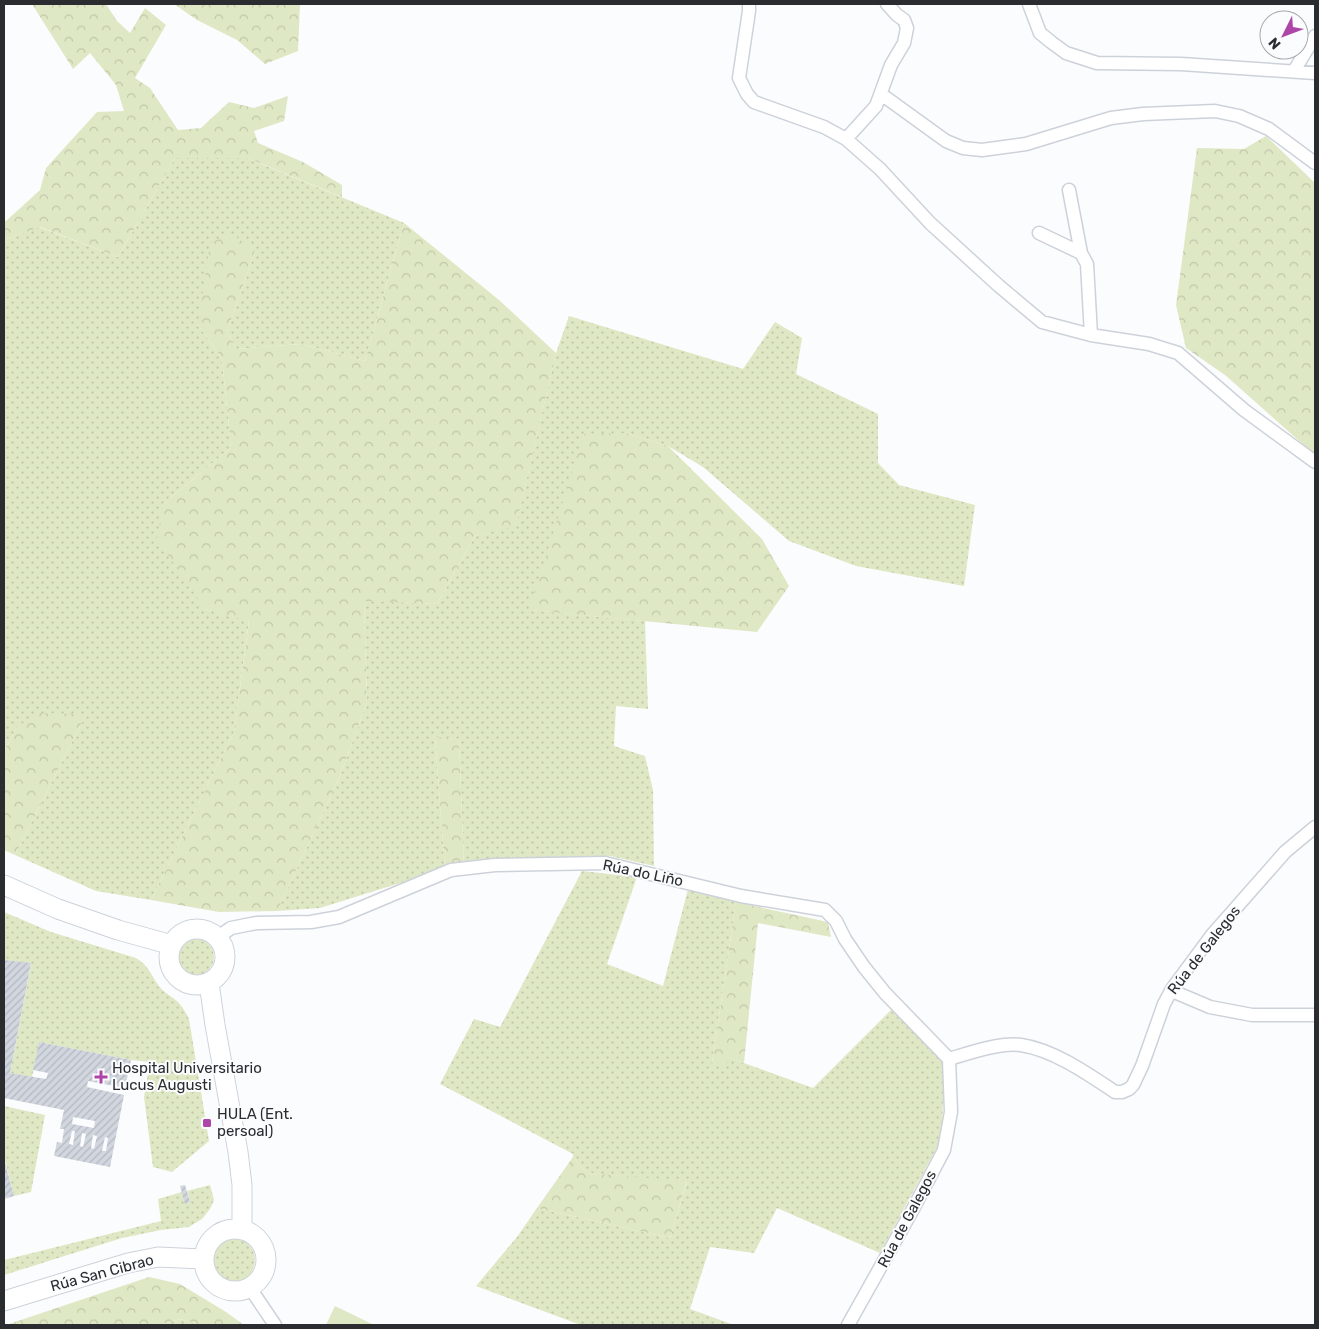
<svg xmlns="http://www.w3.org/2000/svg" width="1319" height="1329" viewBox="0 0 1319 1329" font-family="Rubik,sans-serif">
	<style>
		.grass { fill: url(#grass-dots) }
		.forest { fill: url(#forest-crowns) }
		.garden { fill: #dfe8c4 }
		.building { fill: url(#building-hatch); fill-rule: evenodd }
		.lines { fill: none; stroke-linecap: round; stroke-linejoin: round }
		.street-casing { stroke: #cdd2da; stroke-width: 15 }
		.secondary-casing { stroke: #cdd2da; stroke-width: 21 }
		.street { stroke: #fff; stroke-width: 12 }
		.secondary { stroke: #fff; stroke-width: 19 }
		.poi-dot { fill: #ae46a9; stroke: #fbfcfd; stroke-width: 2 }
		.labels { text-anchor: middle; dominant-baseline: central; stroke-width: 4; stroke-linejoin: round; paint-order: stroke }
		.street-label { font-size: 15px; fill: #2a2c2f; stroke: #fbfcfd }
		.poi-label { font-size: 15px; fill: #2a2c2f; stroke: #fbfcfd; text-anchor: start }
	</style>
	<defs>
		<pattern id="grass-dots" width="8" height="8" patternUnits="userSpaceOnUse" patternTransform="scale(1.25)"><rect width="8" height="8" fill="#dfe8c4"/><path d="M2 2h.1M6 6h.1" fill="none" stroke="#c0c7a9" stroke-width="1.8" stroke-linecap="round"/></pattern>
		<pattern id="forest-crowns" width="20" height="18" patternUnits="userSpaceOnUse" patternTransform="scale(1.25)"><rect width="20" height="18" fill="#dfe8c4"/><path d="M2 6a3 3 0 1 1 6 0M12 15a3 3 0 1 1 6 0" fill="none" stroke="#c0c7a9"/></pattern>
		<pattern id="building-hatch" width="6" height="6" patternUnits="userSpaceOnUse" patternTransform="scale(1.25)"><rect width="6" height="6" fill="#d1d6df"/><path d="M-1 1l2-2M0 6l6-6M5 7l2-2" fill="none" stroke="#b4b8c0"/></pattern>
	</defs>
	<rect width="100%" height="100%" fill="#fbfcfd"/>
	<path class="grass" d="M175,158H247L404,223L365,361L301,344L236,349L227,332L255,251L198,325L222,358L231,448L163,504L205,609L249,620L234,732L151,900L96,891L15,855L86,714L17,727L4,751V240L39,227L118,257Z
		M569,316L743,369L775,322L802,338L796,374L878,414V463L899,485L975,505L964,586L856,566L789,541L703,467L668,446L626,433L530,610L645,621L648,709L616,706L614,746L645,756L653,790L654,866L610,856L538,858L464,866L459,739L435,738L445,869L320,908L277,911L340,776L367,702L364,600L437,604L475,536L516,525L556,353Z
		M582,871L637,877L607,964L663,986L688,889L736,902L712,1063L730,1058L813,1088L891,1010L944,1062L942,1138L880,1253L777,1208L754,1253L710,1247L690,1309L734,1325H581L476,1286L517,1237L537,1208L670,1238L687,1182L587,1173L573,1157V1154L440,1084L474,1019L500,1027Z
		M4,912L51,932L136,958C150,967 150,974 159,986C164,993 172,996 178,1002C183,1007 186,1013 189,1019L209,1141L172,1172L153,1167L144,1097L150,1062L131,1060L39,1042L32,1077L10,1073L31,964L4,960Z
		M178 957a18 18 0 1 1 36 0a18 18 0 1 1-36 0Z
		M4,1106L45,1115L31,1192L14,1196L4,1157Z
		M210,1185L214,1200L210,1209L202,1219L189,1227L161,1230L122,1238L4,1275V1260L161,1221L158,1199L182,1192L186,1203L190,1202L187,1191Z
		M211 1260a22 22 0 1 1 44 0a22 22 0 1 1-44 0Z
		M181,1319L198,1325H159Z"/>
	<path class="forest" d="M32,4H106L117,21L130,33L145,8L166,25L135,78L150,88L178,130L201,128L229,102L254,108L288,96L284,121L254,131L258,143L303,162L342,185V197L247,158H175L118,257L40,227L4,240V220L6,221L40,190L46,168L97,112L124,111L116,85L90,53L73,69Z
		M174,4H300L298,51L265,64L237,40L197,20Z
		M1266,136L1315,183V455L1225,375L1186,348L1176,305L1197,148L1244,149Z
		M404,223L499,300L556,353L516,526L475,536L437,604L364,601L367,702L340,776L277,911L219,912L151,900L234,732L249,621L205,609L157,539L163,504L231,448L222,358L198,325L210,243L231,233L255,251L227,332L236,349L301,344L365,361Z
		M626,433L668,446L762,539L789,586L757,632L529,610L584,434Z
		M38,713L86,714L15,855L4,850V751L17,727Z
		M435,737L459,739L464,866L445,869Z
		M736,902L828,922L831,937L758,923L744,1063L730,1058L724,1070L712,1063Z
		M573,1157L587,1173L687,1181L670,1238L537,1208Z
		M149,1277L180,1284L226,1312L244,1325H198L181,1319L159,1325H6Z"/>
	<path class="garden" d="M335,1306L374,1325H326Z"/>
	<path class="building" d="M4,960L31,963L10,1073L46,1079L48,1073L33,1070L39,1042L131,1060L125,1088L88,1081L87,1087L124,1095L110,1167L54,1156L57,1142L62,1143L64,1129H60L64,1110L4,1098ZM73,1117L95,1121L94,1128L72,1124ZM72,1131H75L73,1145L69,1144ZM82,1133L86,1134L83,1147L80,1146ZM93,1135L97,1136L94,1149L91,1148ZM105,1137L108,1138L106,1151H102Z
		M4,1159L14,1196L4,1199Z
		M185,1185L190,1202L185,1204L180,1186Z"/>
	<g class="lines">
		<defs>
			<path id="street" d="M749,4V11L739,78L747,94L754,102L824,127L846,139L880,169L930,223L999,286L1042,322L1091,335L1149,344L1178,353L1244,410L1315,462
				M1029,4L1040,33L1051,42L1066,53L1097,63L1181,64L1315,73
				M1294,71L1315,36
				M881,94L946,141L963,148L982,150L1026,144L1111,118L1143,114L1215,111L1239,116L1269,129L1315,163
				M846,139L876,106L891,65L904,43L907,28L904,20L897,15L887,4
				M1069,190L1081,253L1087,264L1091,335
				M1039,233L1081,253
				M218,937L231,928L246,925L257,923L311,922L339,917L451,870L495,865L605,863L741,896L825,910L836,921L845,939L864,967L885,993L949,1059
				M1172,989L1177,993L1210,1007L1252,1015H1315
				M949,1059C969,1053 1001,1042 1021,1045C1054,1050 1088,1074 1115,1092H1122L1129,1089L1133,1085L1142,1066L1164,1004L1172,989L1212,935L1285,852L1315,827
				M250,1288L275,1325
				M848,1325L913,1209L944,1150L951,1112L949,1059"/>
			<path id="secondary" d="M4,885L58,909L118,930L172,945
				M169 957a28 28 0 1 1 56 0a28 28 0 1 1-56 0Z
				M209,983L215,1025L238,1152L242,1185V1229
				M204 1260a31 31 0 1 1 62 0a31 31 0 1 1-62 0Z
				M4,1301L128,1263L158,1257L203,1259"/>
		</defs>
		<use href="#street" class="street-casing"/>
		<use href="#secondary" class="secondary-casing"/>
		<use href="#street" class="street"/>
		<use href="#secondary" class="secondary"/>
	</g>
	<g class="poi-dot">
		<path d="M98.5 1069.5h5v5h5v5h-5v5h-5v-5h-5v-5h5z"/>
		<rect x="202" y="1118" width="10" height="10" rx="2.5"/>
	</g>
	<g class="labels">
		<g class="street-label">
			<text transform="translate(643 873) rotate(12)">Rúa do Liño</text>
			<text transform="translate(1204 950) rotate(-52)">Rúa de Galegos</text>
			<text transform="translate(907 1219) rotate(-62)">Rúa de Galegos</text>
			<text transform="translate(102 1273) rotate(-15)">Rúa San Cibrao</text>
		</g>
		<g class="poi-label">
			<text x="112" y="1068">Hospital Universitario<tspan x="112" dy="17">Lucus Augusti</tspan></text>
			<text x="217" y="1114">HULA (Ent.<tspan x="217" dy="17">persoal)</tspan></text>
		</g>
	</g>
	<rect width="1319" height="1329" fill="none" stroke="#2a2c2f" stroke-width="10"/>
	<g transform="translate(1284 35) rotate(228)"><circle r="24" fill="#fbfcfd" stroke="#a7a9ab"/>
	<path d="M0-4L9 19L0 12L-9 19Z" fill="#ae46a9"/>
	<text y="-8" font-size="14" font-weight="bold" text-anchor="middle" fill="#2a2c2f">N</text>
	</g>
</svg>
